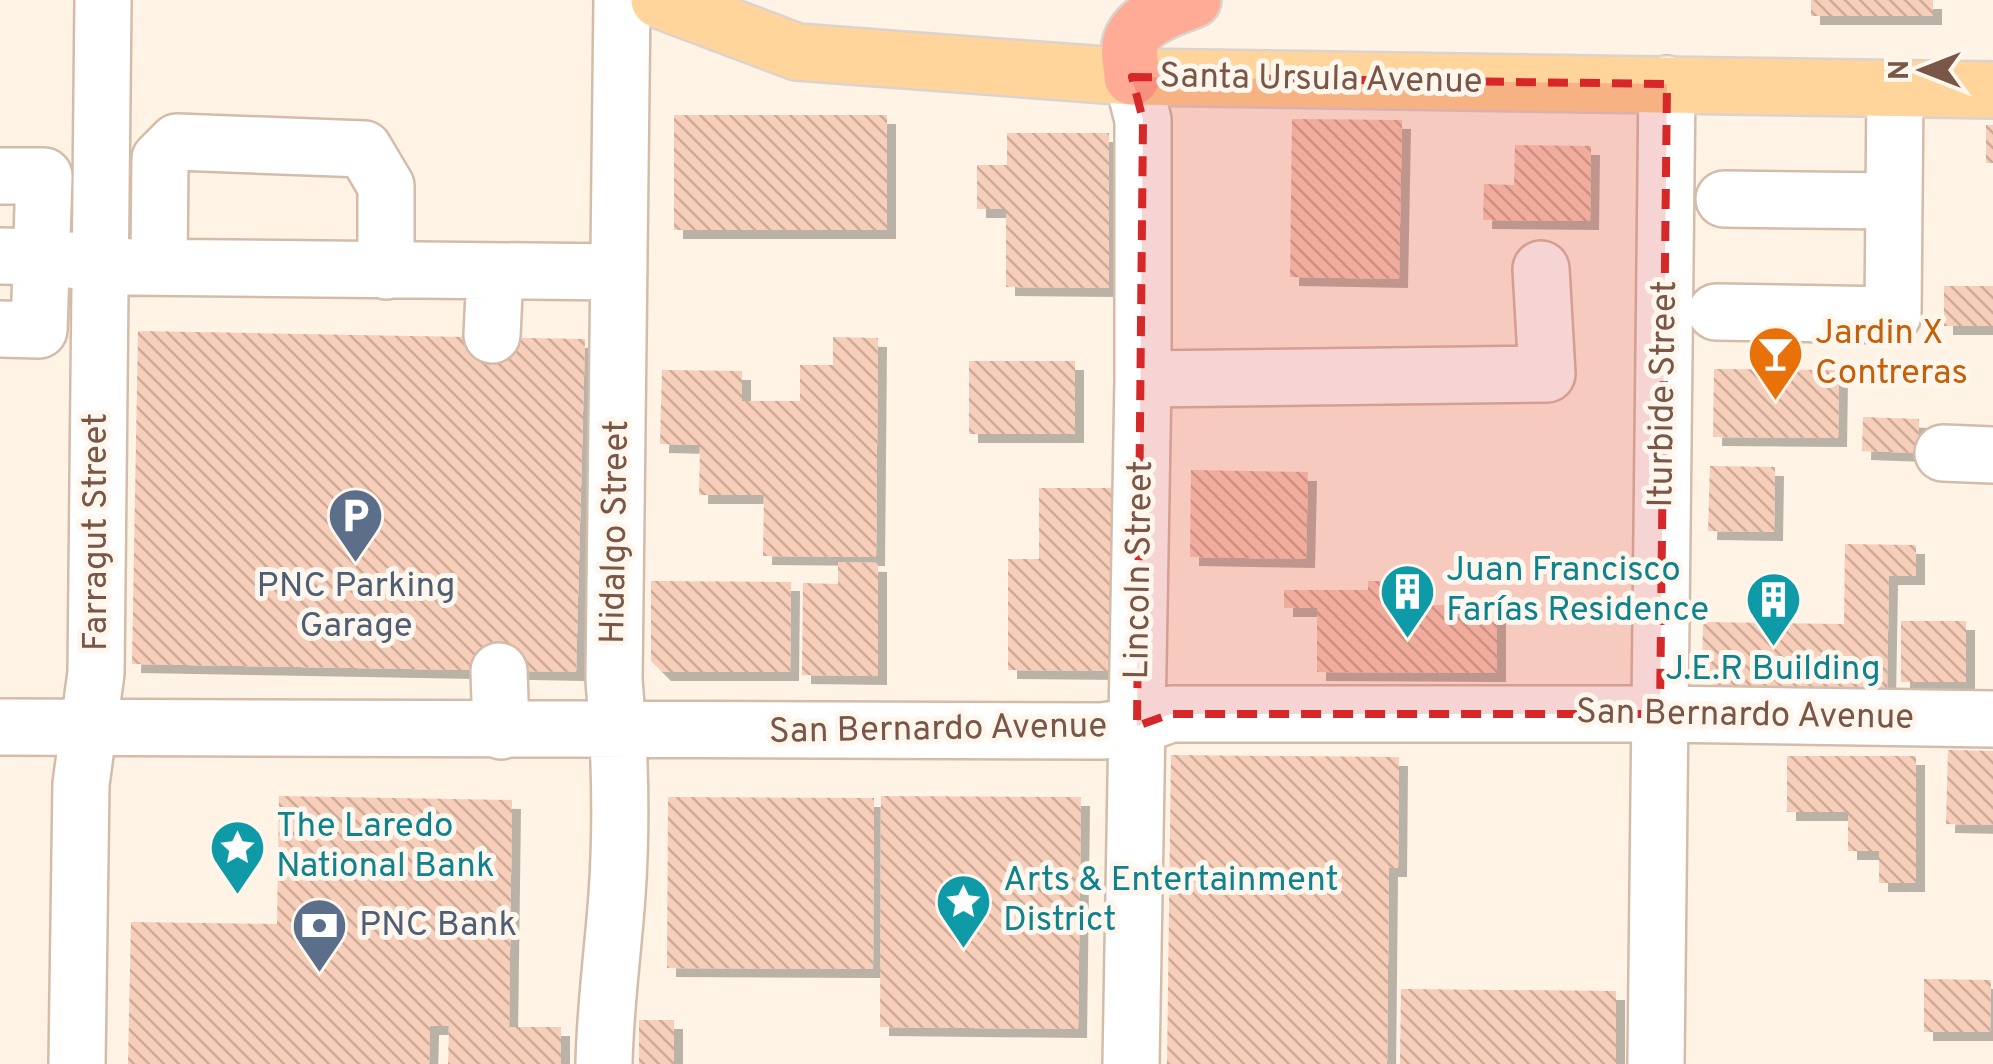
<svg xmlns="http://www.w3.org/2000/svg" width="1993" height="1064" viewBox="0 0 1993 1064" font-family="Overpass,sans-serif">
	<style>
		.building { fill: url(#building-back-hatch); filter: url(#shadow) }
		.lines { fill: none; stroke-linecap: round; stroke-linejoin: round }
		.minor-casing { stroke: #d4bcab; stroke-width: 60 }
		.major-casing { stroke: #dcd3cf; stroke-width: 60 }
		.highway-casing { stroke: #dcd3cf; stroke-width: 60 }
		.minor { stroke: #fff; stroke-width: 55 }
		.major { stroke: #ffd59b; stroke-width: 55 }
		.highway { stroke: #ffab95; stroke-width: 55 }
		.marked { fill: #d62828; fill-opacity: 0.2; stroke: #d62828; stroke-width: 8; stroke-dasharray: 20 12; stroke-linejoin: round }
		.labels { text-anchor: middle; dominant-baseline: central; stroke-width: 10; stroke-linejoin: round; paint-order: stroke }
		.street-label { font-size: 35px; fill: #7a5646; stroke: #fff7ed }
		.food-label { font-size: 35px; fill: #c56008; stroke: #fff7ed; text-anchor: start }
		.culture-label { font-size: 35px; fill: #0d838f; stroke: #fff7ed; text-anchor: start }
		.service-label { font-size: 35px; fill: #4e5e75; stroke: #fff7ed }
	</style>
	<defs>
		<pattern id="building-back-hatch" width="6" height="6" patternUnits="userSpaceOnUse" patternTransform="scale(2.5)"><rect width="6" height="6" fill="#f7ceb9"/><path d="M-1 5l2 2M0 0l6 6M5-1l2 2" fill="none" stroke="#cdaa98"/></pattern>
		<filter id="shadow"><feDropShadow dx="9" dy="9" stdDeviation="0" flood-color="#0004"/></filter>
	</defs>
	<rect width="100%" height="100%" fill="#fef3e4"/>
	<path class="building" d="M1811,0H1933V16H1811Z
		M674,115H887V230H674Z
		M1292,119L1402,120L1399,279L1290,277Z
		M1986,125H1993V163H1986Z
		M1007,133H1109V288L1006,287V209H977V165H1007Z
		M1515,145L1591,146L1590,221L1483,220L1484,184L1514,185Z
		M1944,286H1993V326H1944Z
		M138,331L585,339L576,672L132,664Z
		M833,337L878,338L876,557L763,556L764,495H699L700,445L660,444L662,370L742,371V401H800V365H833Z
		M969,361H1075V434H969Z
		M1714,369L1839,370L1838,438L1713,437Z
		M1863,417L1919,419L1918,453L1862,451Z
		M1710,466L1775,467L1774,532L1708,531Z
		M1191,470L1308,472L1306,559L1190,557Z
		M1039,488H1112V671L1008,670V559H1039Z
		M1845,544L1916,545V576H1889L1887,689L1715,686L1702,672L1703,622L1844,624Z
		M838,562L878,563V676L802,675L803,583L838,584Z
		M1393,572H1424V605H1497V673L1317,672V608H1284V590H1368V581H1393Z
		M651,581L791,582L790,672H662L651,661Z
		M1901,621H1966V682H1901Z
		M1948,750L1993,751V825L1946,824Z
		M1171,755L1399,757L1398,868H1389L1387,1064H1167Z
		M1787,756H1916V883H1879V851H1848V812H1787Z
		M279,796L512,800L509,1027H561V1064H448L449,1026H430L429,1064H128L131,922L277,924Z
		M881,796L1081,797L1078,1029L880,1027Z
		M668,797L874,798L873,969L667,968Z
		M1924,979L1991,980L1990,1032H1924Z
		M1401,989L1616,991V1064H1400Z
		M639,1020H674V1064H639Z"/>
	<g class="lines">
		<defs>
			<path id="minor" d="M0,176H44L39,330L0,329
				M1724,199L1894,201
				M0,256L43,257L130,267L619,272
				M159,267L160,159L177,142L364,149L386,186V271
				M1716,312L1893,315L1895,89
				M492,335L495,273
				M1143,379L1547,374L1541,269
				M1943,453L1993,455
				M499,671L501,731
				M0,727L1102,731L1137,726L1171,714H1660L1993,719
				M77,1064L81,784L96,673L103,0
				M604,1064C605,1007 613,952 617,895C622,824 620,751 614,680L622,0
				M1131,1064L1143,379V120L1132,77
				M1656,1064L1667,84"/>
			<path id="major" d="M659,0L797,52L1132,77L1993,90"/>
			<path id="highway" d="M1132,77C1132,68 1128,54 1130,45C1136,19 1172,8 1193,0"/>
		</defs>
		<use href="#minor" class="minor-casing"/>
		<use href="#major" class="major-casing"/>
		<use href="#highway" class="highway-casing"/>
		<use href="#minor" class="minor"/>
		<use href="#major" class="major"/>
		<use href="#highway" class="highway"/>
	</g>
	<path class="marked" d="M1132,77L1667,84L1660,714H1171L1137,726L1143,120Z"/>
	<defs>
		<symbol id="bar-pin" viewBox="-11 -11 22 30"><path d="M0 17L-7.5 6A9.5 9.5 0 1 1 7.5 6Z" fill="#e8710a" stroke="#fff7ed"/><path d="M-6-5H6L.8 .8V4.5H3.5V6h-7V4.5H-.8V.8Z" fill="#fff"/></symbol>
		<symbol id="parking-pin" viewBox="-11 -11 22 30"><path d="M0 17L-7.5 6A9.5 9.5 0 1 1 7.5 6Z" fill="#5c6f8a" stroke="#fff7ed"/><path d="M-3.5-5.5H1a3.5 3.5 0 0 1 0 7H-1V5.5H-3.5ZM-1-3.4V-.6H.8a1.4 1.4 0 0 0 0-2.8Z" fill="#fff"/></symbol>
		<symbol id="building-pin" viewBox="-11 -11 22 30"><path d="M0 17L-7.5 6A9.5 9.5 0 1 1 7.5 6Z" fill="#0f9aa8" stroke="#fff7ed"/><path d="M-4-6H4V6H1V3H-1V6H-4ZM-2.5-4.3h1.7v1.8h-1.7ZM.8-4.3h1.7v1.8H.8ZM-2.5-1h1.7V.8h-1.7ZM.8-1h1.7V.8H.8Z" fill="#fff"/></symbol>
		<symbol id="sight-pin" viewBox="-11 -11 22 30"><path d="M0 17L-7.5 6A9.5 9.5 0 1 1 7.5 6Z" fill="#0f9aa8" stroke="#fff7ed"/><path d="M0-6L1.8-2.2L6-1.7L2.9 1.2L3.7 5.4L0 3.3L-3.7 5.4L-2.9 1.2L-6-1.7L-1.8-2.2Z" fill="#fff"/></symbol>
		<symbol id="bank-pin" viewBox="-11 -11 22 30"><path d="M0 17L-7.5 6A9.5 9.5 0 1 1 7.5 6Z" fill="#5c6f8a" stroke="#fff7ed"/><path d="M-6-4H6V4H-6ZM0-2.3a2.3 2.3 0 1 0 0 4.6a2.3 2.3 0 1 0 0-4.6Z" fill="#fff"/></symbol>
	</defs>
	<g fill-rule="evenodd">
		<use href="#bar-pin" x="1744" y="322" width="63" height="86"/>
		<use href="#parking-pin" x="324" y="484" width="63" height="86"/>
		<use href="#building-pin" x="1376" y="560" width="63" height="86"/>
		<use href="#building-pin" x="1742" y="568" width="63" height="86"/>
		<use href="#sight-pin" x="206" y="816" width="63" height="86"/>
		<use href="#sight-pin" x="932" y="870" width="63" height="86"/>
		<use href="#bank-pin" x="288" y="894" width="63" height="86"/>
	</g>
	<g class="labels">
		<g class="street-label">
			<text transform="translate(1321 80) rotate(1)">Santa Ursula Avenue</text>
			<text transform="translate(1664 394) rotate(-89)">Iturbide Street</text>
			<text transform="translate(97 532) rotate(-90)">Farragut Street</text>
			<text transform="translate(616 532) rotate(-89)">Hidalgo Street</text>
			<text transform="translate(1140 570) rotate(-89)">Lincoln Street</text>
			<text transform="translate(1745 716) rotate(1)">San Bernardo Avenue</text>
			<text transform="translate(938 730) rotate(-1)">San Bernardo Avenue</text>
		</g>
		<g class="food-label">
			<text x="1815" y="334">Jardin X<tspan x="1815" dy="40">Contreras</tspan></text>
		</g>
		<g class="culture-label">
			<text x="1446" y="571">Juan Francisco<tspan x="1446" dy="40">Farías Residence</tspan></text>
			<text x="1773" y="670" text-anchor="middle">J.E.R Building</text>
			<text x="276" y="827">The Laredo<tspan x="276" dy="40">National Bank</tspan></text>
			<text x="1003" y="881">Arts &amp; Entertainment<tspan x="1003" dy="40">District</tspan></text>
		</g>
		<g class="service-label">
			<text x="356" y="587">PNC Parking<tspan x="356" dy="40">Garage</tspan></text>
			<text x="359" y="926" text-anchor="start">PNC Bank</text>
		</g>
	</g>
	<g transform="translate(1923 70) rotate(270)" stroke="#fff7ed" stroke-width="8" paint-order="stroke">
	<path d="M0-8L18 38L0 25L-18 38Z" fill="#7a5646"/>
	<text y="-15" font-size="28" font-weight="bold" text-anchor="middle" fill="#7a5646">N</text>
	</g>
</svg>
